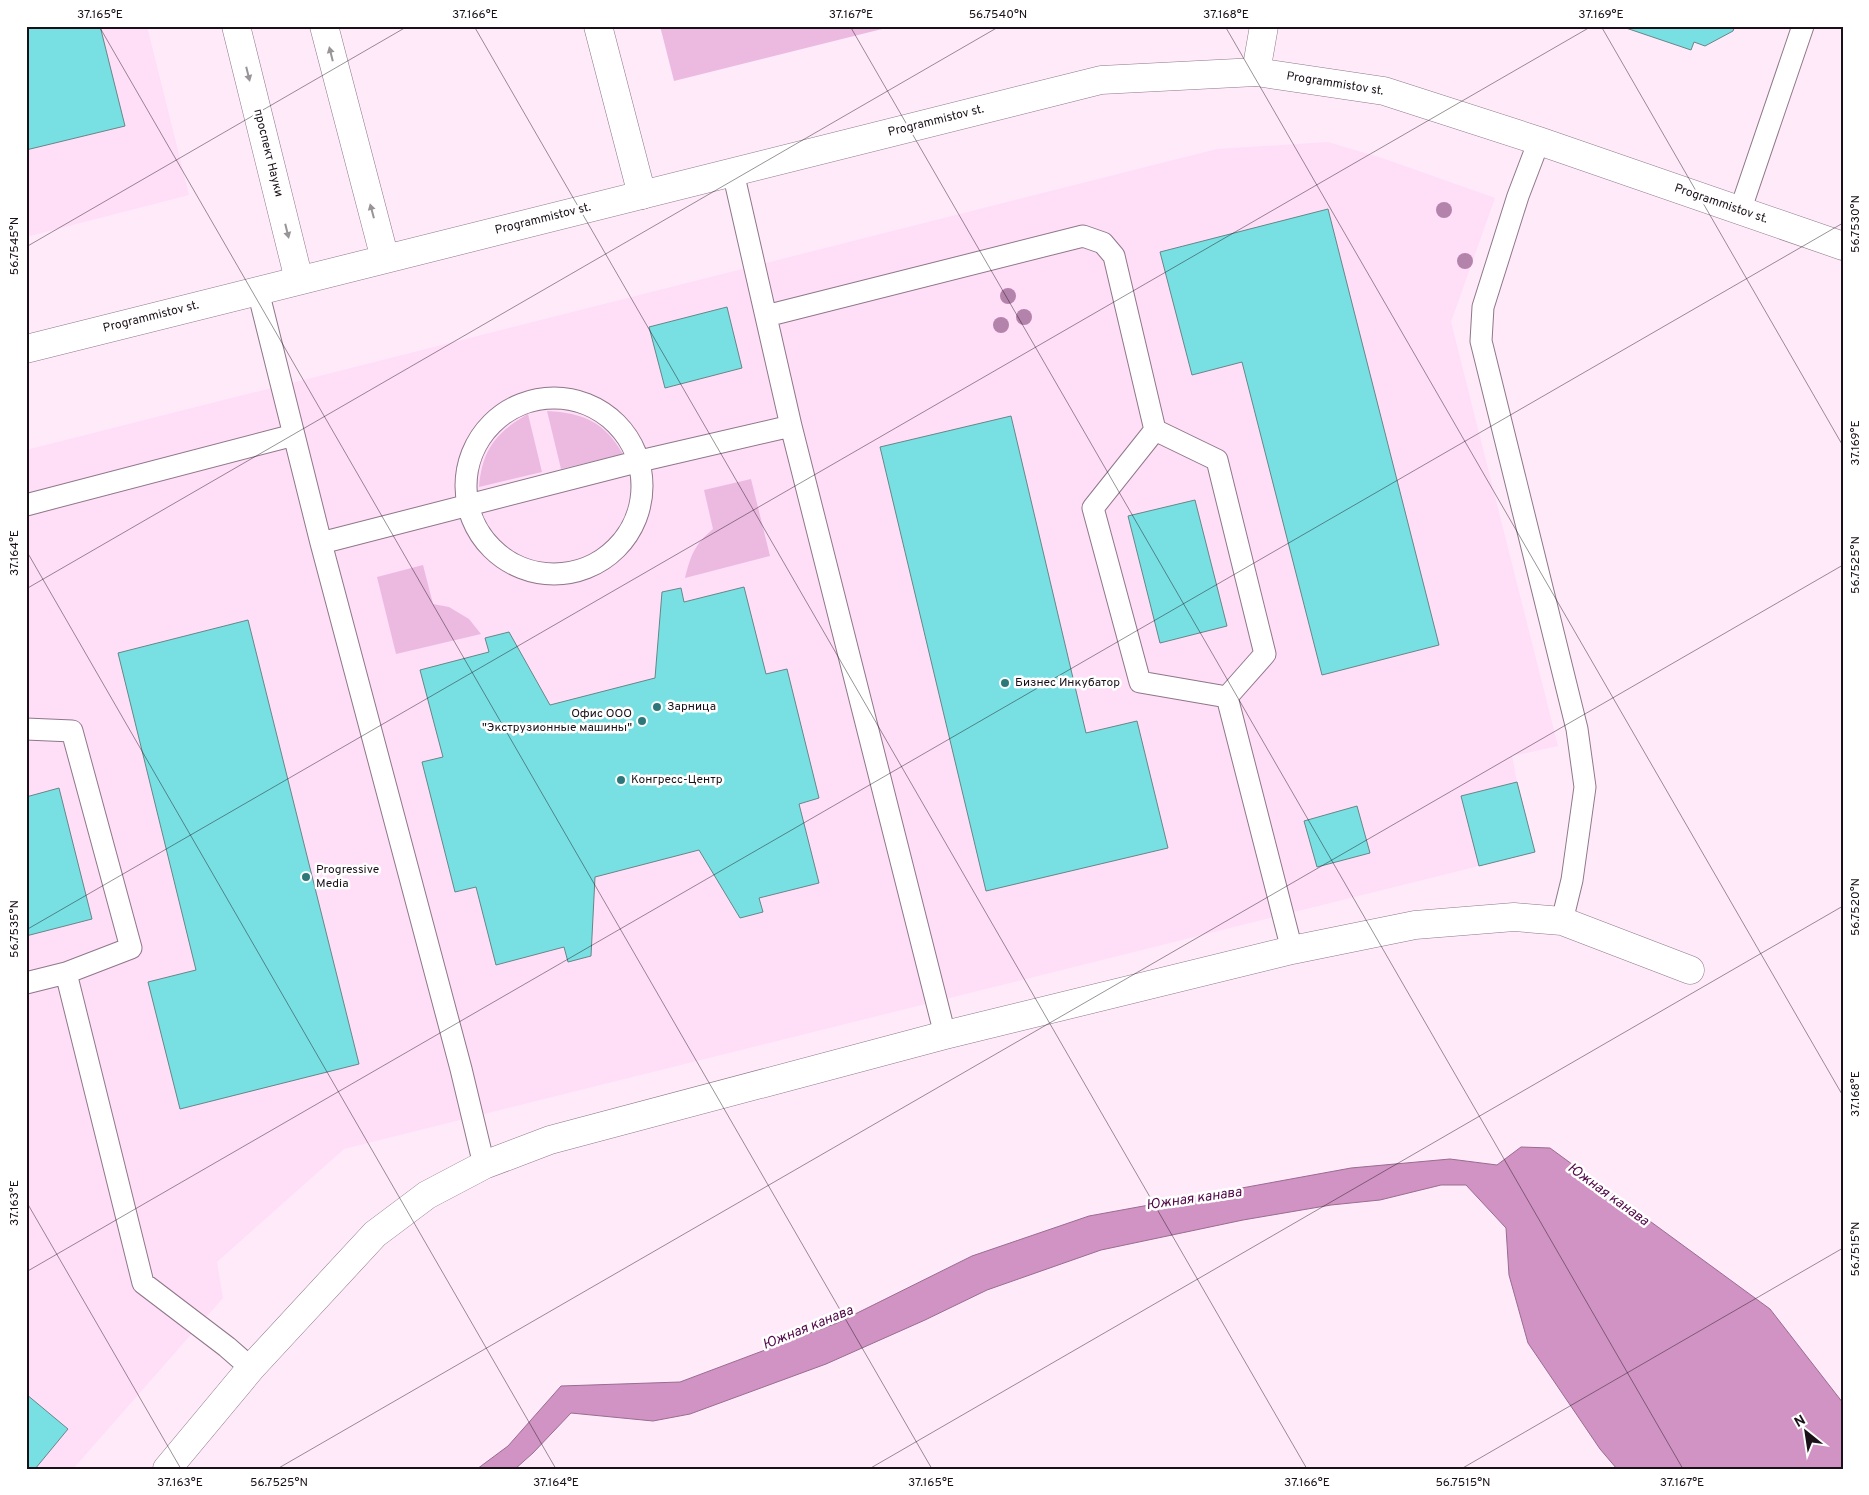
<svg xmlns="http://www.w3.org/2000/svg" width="1869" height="1495" viewBox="0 0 1869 1495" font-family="Overpass,sans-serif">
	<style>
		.built { fill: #ffdef7 }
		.green { fill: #ecbae1 }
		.water { fill: #d093c3; stroke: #996c90 }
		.building { fill: #78e0e3; stroke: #658787 }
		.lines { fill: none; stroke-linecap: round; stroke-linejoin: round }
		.lane-casing { stroke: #8e7789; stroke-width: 23 }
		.street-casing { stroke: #8e7789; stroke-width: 29 }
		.secondary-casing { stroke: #8e7789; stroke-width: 29 }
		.lane { stroke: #fff; stroke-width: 21 }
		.street { stroke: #fff; stroke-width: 28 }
		.secondary { stroke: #fff; stroke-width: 28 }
		.tree { fill: #b483ab }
		.oneway { fill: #989497 }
		.ticks { fill: none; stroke: #1a1118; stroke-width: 1; stroke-opacity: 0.45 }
		.poi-dot { fill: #2d7779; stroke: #fff; stroke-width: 2 }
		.labels { text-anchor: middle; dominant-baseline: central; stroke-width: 5; stroke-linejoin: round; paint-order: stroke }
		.street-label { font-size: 12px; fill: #1a1118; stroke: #fff }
		.poi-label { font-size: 12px; fill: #1a1118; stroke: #fff; text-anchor: start }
		.water-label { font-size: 14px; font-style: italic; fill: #520748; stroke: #fff }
		.neatline { fill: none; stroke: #1a1118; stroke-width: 2 }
		.ticks-label { font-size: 12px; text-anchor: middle; fill: #1a1118 }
	</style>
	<rect width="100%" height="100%" fill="#ffeafa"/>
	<path class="built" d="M26,26H147L189,195L26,237Z
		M1328,142L1382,158L1495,198L1451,322L1558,746L1512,756L1517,782L1535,852L344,1149L217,1262L223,1298L73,1469H26V450L1217,149Z"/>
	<path class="green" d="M660,26H894L674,81Z
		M547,411C584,413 604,422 623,454L561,469Z
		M528,414L542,472L479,487C482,450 496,432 528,414Z
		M751,479L770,556L685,578C691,555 694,545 713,529L704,490Z
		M423,565L433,604L449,607L469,619L481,634L396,654L377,577Z"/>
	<path class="water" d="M1521,1147L1550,1148L1770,1309L1843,1403V1469H1617L1600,1449L1528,1343L1509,1275L1506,1228L1466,1185H1441L1380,1200L1331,1205L1243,1220L1101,1250L987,1290L925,1320L826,1364L690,1414L653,1421L571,1413L533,1453L515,1469H477L508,1446L561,1386L680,1382L837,1323L972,1256L1089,1216L1351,1168L1450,1159L1497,1165Z"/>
	<path class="building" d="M26,26H100L125,126L26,150Z
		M1620,26H1735L1733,31L1705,46L1694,42L1691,50Z
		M1328,209L1439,645L1322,675L1242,362L1192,375L1160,252Z
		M727,307L742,368L665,388L649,327Z
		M1011,416L1086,733L1137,721L1168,848L986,891L880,447Z
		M1195,500L1227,626L1160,643L1128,516Z
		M744,587L766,674L787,669L819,798L799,804L819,883L759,898L763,912L740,918L699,850L595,877L591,956L568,962L564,947L496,965L476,887L455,892L422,762L443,757L420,670L489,652L485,638L509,632L550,705L655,678L662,592L681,588L684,602Z
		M248,620L359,1064L180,1109L148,982L196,970L118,653Z
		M1517,782L1535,852L1479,866L1461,796Z
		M59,788L92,919L26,936V797Z
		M1357,806L1370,853L1317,867L1304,821Z
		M26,1394L68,1429L35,1469H26Z"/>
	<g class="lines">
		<defs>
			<path id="lane" d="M1539,141L1518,196L1483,307L1481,341L1577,729L1585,787L1572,880L1562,921
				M733,172L791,426L945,1035
				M1740,211L1803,26
				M258,291L321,543L461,1069L484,1165
				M766,316L1083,236L1103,243L1114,256L1155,430L1093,508L1140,682L1227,697L1292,950
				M466 486a88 88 0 1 1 176 0a88 88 0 1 1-176 0Z
				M1155,430L1217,460L1265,654L1227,697
				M26,505L294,435
				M321,543L640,461L791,426
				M26,729L72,731L131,948L66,973L143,1283L227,1347L251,1368
				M26,983L66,973"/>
			<path id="street" d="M598,26L642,195
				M1256,72L1264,26
				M167,1469L251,1368L375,1234L427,1195L484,1165L550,1140L945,1035L1292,950L1415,925L1514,917L1562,921L1690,970"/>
			<path id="secondary" d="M236,26L299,280
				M324,26L385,259
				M26,349L1101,80L1256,72L1384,91L1539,141L1843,246"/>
		</defs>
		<use href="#lane" class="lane-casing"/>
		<use href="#street" class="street-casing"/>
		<use href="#secondary" class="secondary-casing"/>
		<use href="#lane" class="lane"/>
		<use href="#street" class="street"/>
		<use href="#secondary" class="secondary"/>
	</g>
	<g class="tree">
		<circle cx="1444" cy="210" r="8"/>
		<circle cx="1465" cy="261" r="8"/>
		<circle cx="1008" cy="296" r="8"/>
		<circle cx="1024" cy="317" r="8"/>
		<circle cx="1001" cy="325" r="8"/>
	</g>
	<defs><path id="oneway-solid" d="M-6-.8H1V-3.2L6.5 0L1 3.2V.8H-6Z" transform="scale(1.25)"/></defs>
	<g class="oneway">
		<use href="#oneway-solid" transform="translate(331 54) rotate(-104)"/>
		<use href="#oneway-solid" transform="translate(248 74) rotate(76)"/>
		<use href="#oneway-solid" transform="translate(372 211) rotate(-105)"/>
		<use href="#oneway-solid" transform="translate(287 231) rotate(76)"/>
	</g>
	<path class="ticks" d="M99,26L932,1469M474,26L1307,1469M850,26L1683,1469M1225,26L1843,1096M1601,26L1843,446M26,247L408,26M26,550L556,1469M26,589L1000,26M26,930L1592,26M26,1201L181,1469M26,1272L1843,223M277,1469L1843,565M869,1469L1843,906M1461,1469L1843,1248"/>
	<g class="poi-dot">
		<circle cx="1005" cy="683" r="5"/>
		<circle cx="657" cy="707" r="5"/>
		<circle cx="642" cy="721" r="5"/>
		<circle cx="621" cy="780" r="5"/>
		<circle cx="306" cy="877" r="5"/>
	</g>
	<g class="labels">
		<g class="street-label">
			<text transform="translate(1335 84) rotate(9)">Programmistov st.</text>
			<text transform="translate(936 121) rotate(-14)">Programmistov st.</text>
			<text transform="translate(268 153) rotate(76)">проспект Науки</text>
			<text transform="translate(1721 204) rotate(19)">Programmistov st.</text>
			<text transform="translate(543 219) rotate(-14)">Programmistov st.</text>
			<text transform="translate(151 317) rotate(-14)">Programmistov st.</text>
		</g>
		<g class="poi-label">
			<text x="1015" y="683">Бизнес Инкубатор</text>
			<text x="667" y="707">Зарница</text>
			<text x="632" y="714" text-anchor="end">Офис ООО<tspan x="632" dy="14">"Экструзионные машины"</tspan></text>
			<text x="631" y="780">Конгресс-Центр</text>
			<text x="316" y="870">Progressive<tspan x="316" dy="14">Media</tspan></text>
		</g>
		<g class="water-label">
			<text transform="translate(1608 1195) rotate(36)">Южная канава</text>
			<text transform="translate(1194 1199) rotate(-8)">Южная канава</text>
			<text transform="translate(808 1328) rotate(-22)">Южная канава</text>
		</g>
	</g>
	<rect width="1869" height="1495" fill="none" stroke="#ffffff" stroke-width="55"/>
	<g transform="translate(1806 1432) rotate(330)" stroke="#ffffff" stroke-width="4" paint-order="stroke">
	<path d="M0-4L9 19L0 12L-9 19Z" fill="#1a1118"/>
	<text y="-8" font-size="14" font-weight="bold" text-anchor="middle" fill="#1a1118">N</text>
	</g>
	<rect x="28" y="28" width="1814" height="1440" class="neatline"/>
	<g class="ticks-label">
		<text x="100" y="18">37.165°E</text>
		<text x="475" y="18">37.166°E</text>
		<text x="851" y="18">37.167°E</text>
		<text x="998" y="18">56.7540°N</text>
		<text x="1226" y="18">37.168°E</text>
		<text x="1601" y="18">37.169°E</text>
		<text transform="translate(1855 224) rotate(-90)" y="4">56.7530°N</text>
		<text transform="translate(14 246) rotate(-90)" y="4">56.7545°N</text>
		<text transform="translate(1855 443) rotate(-90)" y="4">37.169°E</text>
		<text transform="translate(14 553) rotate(-90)" y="4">37.164°E</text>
		<text transform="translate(1855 565) rotate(-90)" y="4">56.7525°N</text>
		<text transform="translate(1855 907) rotate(-90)" y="4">56.7520°N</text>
		<text transform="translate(14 929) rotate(-90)" y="4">56.7535°N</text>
		<text transform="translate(1855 1094) rotate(-90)" y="4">37.168°E</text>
		<text transform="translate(14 1203) rotate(-90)" y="4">37.163°E</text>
		<text transform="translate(1855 1249) rotate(-90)" y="4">56.7515°N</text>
		<text x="180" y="1486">37.163°E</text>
		<text x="279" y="1486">56.7525°N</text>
		<text x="556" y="1486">37.164°E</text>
		<text x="931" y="1486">37.165°E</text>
		<text x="1307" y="1486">37.166°E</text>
		<text x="1463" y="1486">56.7515°N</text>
		<text x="1682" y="1486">37.167°E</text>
	</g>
</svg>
